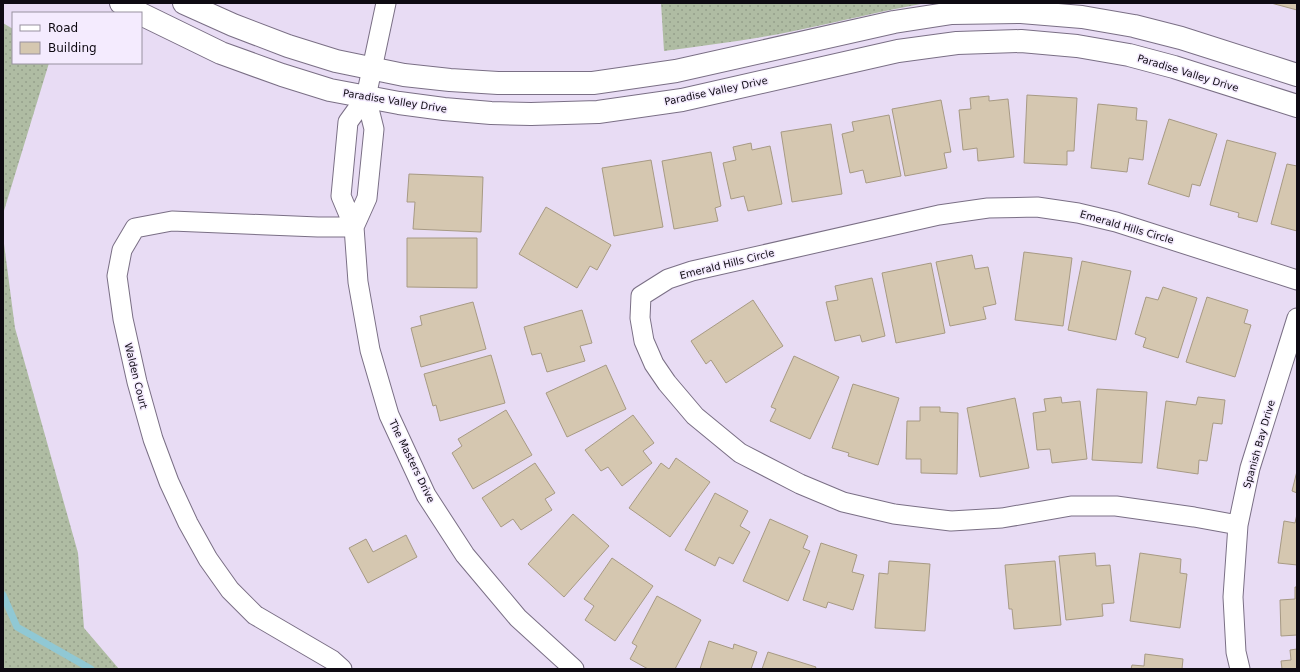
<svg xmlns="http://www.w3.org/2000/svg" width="1300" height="672" viewBox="0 0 1300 672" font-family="'DejaVu Sans',sans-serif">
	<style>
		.grass { fill: url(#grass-dots) }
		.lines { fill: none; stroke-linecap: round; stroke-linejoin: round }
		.stream { stroke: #90c8d4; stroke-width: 7 }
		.building { fill: #d5c7b0; stroke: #a79a84 }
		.minor-casing { stroke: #7a6f85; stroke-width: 21 }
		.tertiary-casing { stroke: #7a6f85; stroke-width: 24 }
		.minor { stroke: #fff; stroke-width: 19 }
		.tertiary { stroke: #fff; stroke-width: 22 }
		.labels { text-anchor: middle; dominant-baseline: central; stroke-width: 3; stroke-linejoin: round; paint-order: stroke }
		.street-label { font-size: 10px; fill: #0e0a12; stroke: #f4ebfe }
	</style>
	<defs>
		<pattern id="grass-dots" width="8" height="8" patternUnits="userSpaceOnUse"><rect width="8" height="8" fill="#afbca3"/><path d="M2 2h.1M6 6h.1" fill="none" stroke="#95a08b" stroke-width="1.8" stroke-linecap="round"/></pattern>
	</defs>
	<rect width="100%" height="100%" fill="#e8dcf4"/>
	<path class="grass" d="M661,3H926C881,11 838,22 794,31C751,40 707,45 664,51Z
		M3,23L13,29V63H49L3,214Z
		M3,236L15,328L78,553L84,628L119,669H3Z"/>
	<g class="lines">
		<path class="stream" d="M3,595L17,627L91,669"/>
	</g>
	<path class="building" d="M1271,3H1297V10Z
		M1027,95L1077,98L1074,151H1067V165L1024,163Z
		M989,96V101L1008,99L1014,157L978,161L977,148L963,150L959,110L971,109L970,98Z
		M941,100L951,152L944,153L947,168L905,176L892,109Z
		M1098,104L1137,108L1136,120L1147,121L1143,160L1129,158L1127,172L1091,168Z
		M889,115L901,176L866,183L863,170L850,173L842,134L854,131L852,122Z
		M1169,119L1217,134L1200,186L1192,184L1189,197L1148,184Z
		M831,124L842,194L792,202L781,132Z
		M1227,140L1276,153L1257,222L1238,217L1239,213L1210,205Z
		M751,143L752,150L770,146L782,204L748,211L744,196L731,199L723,163L736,160L733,147Z
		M711,152L721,206L715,208L718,221L674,229L662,161Z
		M651,160L663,227L614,236L602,168Z
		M1287,164L1297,166V231L1271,224Z
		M409,174L483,177L481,232L413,229L415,202H407Z
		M546,207L611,245L597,270L590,266L577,288L519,254Z
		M407,238H477V288L407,287Z
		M1024,252L1072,258L1063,326L1015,320Z
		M972,255L975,269L988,267L996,304L983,307L986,319L950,326L936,262Z
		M1082,261L1131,271L1116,340L1068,330Z
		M931,263L945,333L896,343L882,273Z
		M872,278L885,336L862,342L860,335L835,341L826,302L838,300L835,286Z
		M1163,287L1197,298L1178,358L1143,347L1146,338L1135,334L1146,297L1158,300Z
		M1207,297L1248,310L1244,323L1251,325L1235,377L1186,362Z
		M753,300L783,346L726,383L711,360L706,364L691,341Z
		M473,302L486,349L421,367L411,328L422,325L420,316Z
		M582,310L592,343L580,346L585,361L547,372L541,353L532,355L524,327Z
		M491,355L505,403L440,421L436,405L433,406L424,374Z
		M794,356L839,377L810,439L770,421L776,409L771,407Z
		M606,365L626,409L567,437L546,393Z
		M853,384L899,398L878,465L848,456L849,453L832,448Z
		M1097,389L1147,392L1142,463L1092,460Z
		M1061,397L1062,403L1080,401L1087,459L1052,463L1050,449L1037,450L1033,413L1046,411L1044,399Z
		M1198,397L1225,400L1222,424L1213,423L1207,461L1199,460L1198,474L1157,468L1166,401L1196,405Z
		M1015,398L1029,468L980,477L967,408Z
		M920,407H940V412L958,413L957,474L921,473V459H906L907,421H920Z
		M506,410L532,455L473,489L452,453L462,446L458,439Z
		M633,415L654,443L643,451L652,463L622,486L608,467L601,471L585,450Z
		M676,458L710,482L670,537L629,508L661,463L669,469Z
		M535,463L555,493L545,499L552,510L521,530L513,519L501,527L482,498Z
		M1297,471V493L1292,491Z
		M715,493L748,511L740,526L750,532L733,564L719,557L715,566L685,550Z
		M573,514L609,546L564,597L528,564Z
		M1297,514V565L1278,563L1284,521L1295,523Z
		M770,519L808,536L803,548L810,551L788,601L743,581Z
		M406,535L417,557L368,583L349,548L366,539L373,552Z
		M821,543L857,555L852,572L864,575L853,610L828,602L826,608L803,600Z
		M1095,553L1096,566L1110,565L1114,603L1102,604L1103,616L1066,620L1059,556Z
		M1140,553L1181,559L1180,573L1187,574L1180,628L1130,621Z
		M612,558L653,586L615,641L585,620L594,606L584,599Z
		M889,561L930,564L925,631L875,628L879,573L888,574Z
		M1055,561L1061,625L1014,629L1012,609H1009L1005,565Z
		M1295,587H1297V635L1281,636L1280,600L1295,599Z
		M657,596L701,620L675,669H648L630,659L637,646L632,643Z
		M709,641L733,649L734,644L757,652L751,669H700Z
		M1297,649V669H1282L1281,661L1291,660L1290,650Z
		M768,652L816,667L815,669H762Z
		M1145,654L1183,659L1182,669H1131L1132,665L1144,666Z"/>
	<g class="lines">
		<defs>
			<path id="minor" d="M386,3L366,97L348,122L341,196L354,227L358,282L370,350L389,415L426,495L465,555L518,618L574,669
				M354,227L367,198L374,129L366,97
				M1238,525L1194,517L1116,506H1071L1002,518L951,521L894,514L843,502L800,484L740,453L695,416L667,383L654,364L644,341L640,318L641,296L668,279L692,271L939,215L988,208L1037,207L1078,213L1116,222L1297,280
				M342,669L332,660L255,615L230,590L208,559L188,523L169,482L153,439L137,382L123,319L117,276L122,250L135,228L172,221L318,227H354
				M1240,669L1236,652L1233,597L1238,525L1250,468L1297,318"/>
			<path id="tertiary" d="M121,3L139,13
				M184,3L233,25L288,46L336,61L404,75L450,80L498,83H593L676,71L894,22L952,13L1021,12L1082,17L1134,26L1181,38L1297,75
				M141,14L221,53L282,75L330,90L399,103L444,109L491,113L531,114L598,112L682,100L898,51L957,43L1021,41L1077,46L1129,55L1174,67L1297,106"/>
		</defs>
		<use href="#minor" class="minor-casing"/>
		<use href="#tertiary" class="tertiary-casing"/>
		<use href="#minor" class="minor"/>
		<use href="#tertiary" class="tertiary"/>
	</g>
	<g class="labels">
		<g class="street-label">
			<text transform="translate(1188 73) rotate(17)">Paradise Valley Drive</text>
			<text transform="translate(716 91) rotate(-12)">Paradise Valley Drive</text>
			<text transform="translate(395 101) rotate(9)">Paradise Valley Drive</text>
			<text transform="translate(1127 227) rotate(16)">Emerald Hills Circle</text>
			<text transform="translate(727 264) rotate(-14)">Emerald Hills Circle</text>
			<text transform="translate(136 376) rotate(76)">Walden Court</text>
			<text transform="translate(1259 444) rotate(-74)">Spanish Bay Drive</text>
			<text transform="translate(412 461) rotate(64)">The Masters Drive</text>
		</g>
	</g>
	<rect width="1300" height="672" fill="none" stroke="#0e0a12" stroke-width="8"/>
	<rect x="12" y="12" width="130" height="52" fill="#f4ebfe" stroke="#9891a0"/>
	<rect x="20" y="25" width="20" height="6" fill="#ffffff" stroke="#9891a0"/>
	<text x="48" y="32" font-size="12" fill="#0e0a12">Road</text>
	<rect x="20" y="42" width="20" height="12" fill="#d5c7b0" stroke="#9891a0"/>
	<text x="48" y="52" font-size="12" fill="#0e0a12">Building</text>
</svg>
